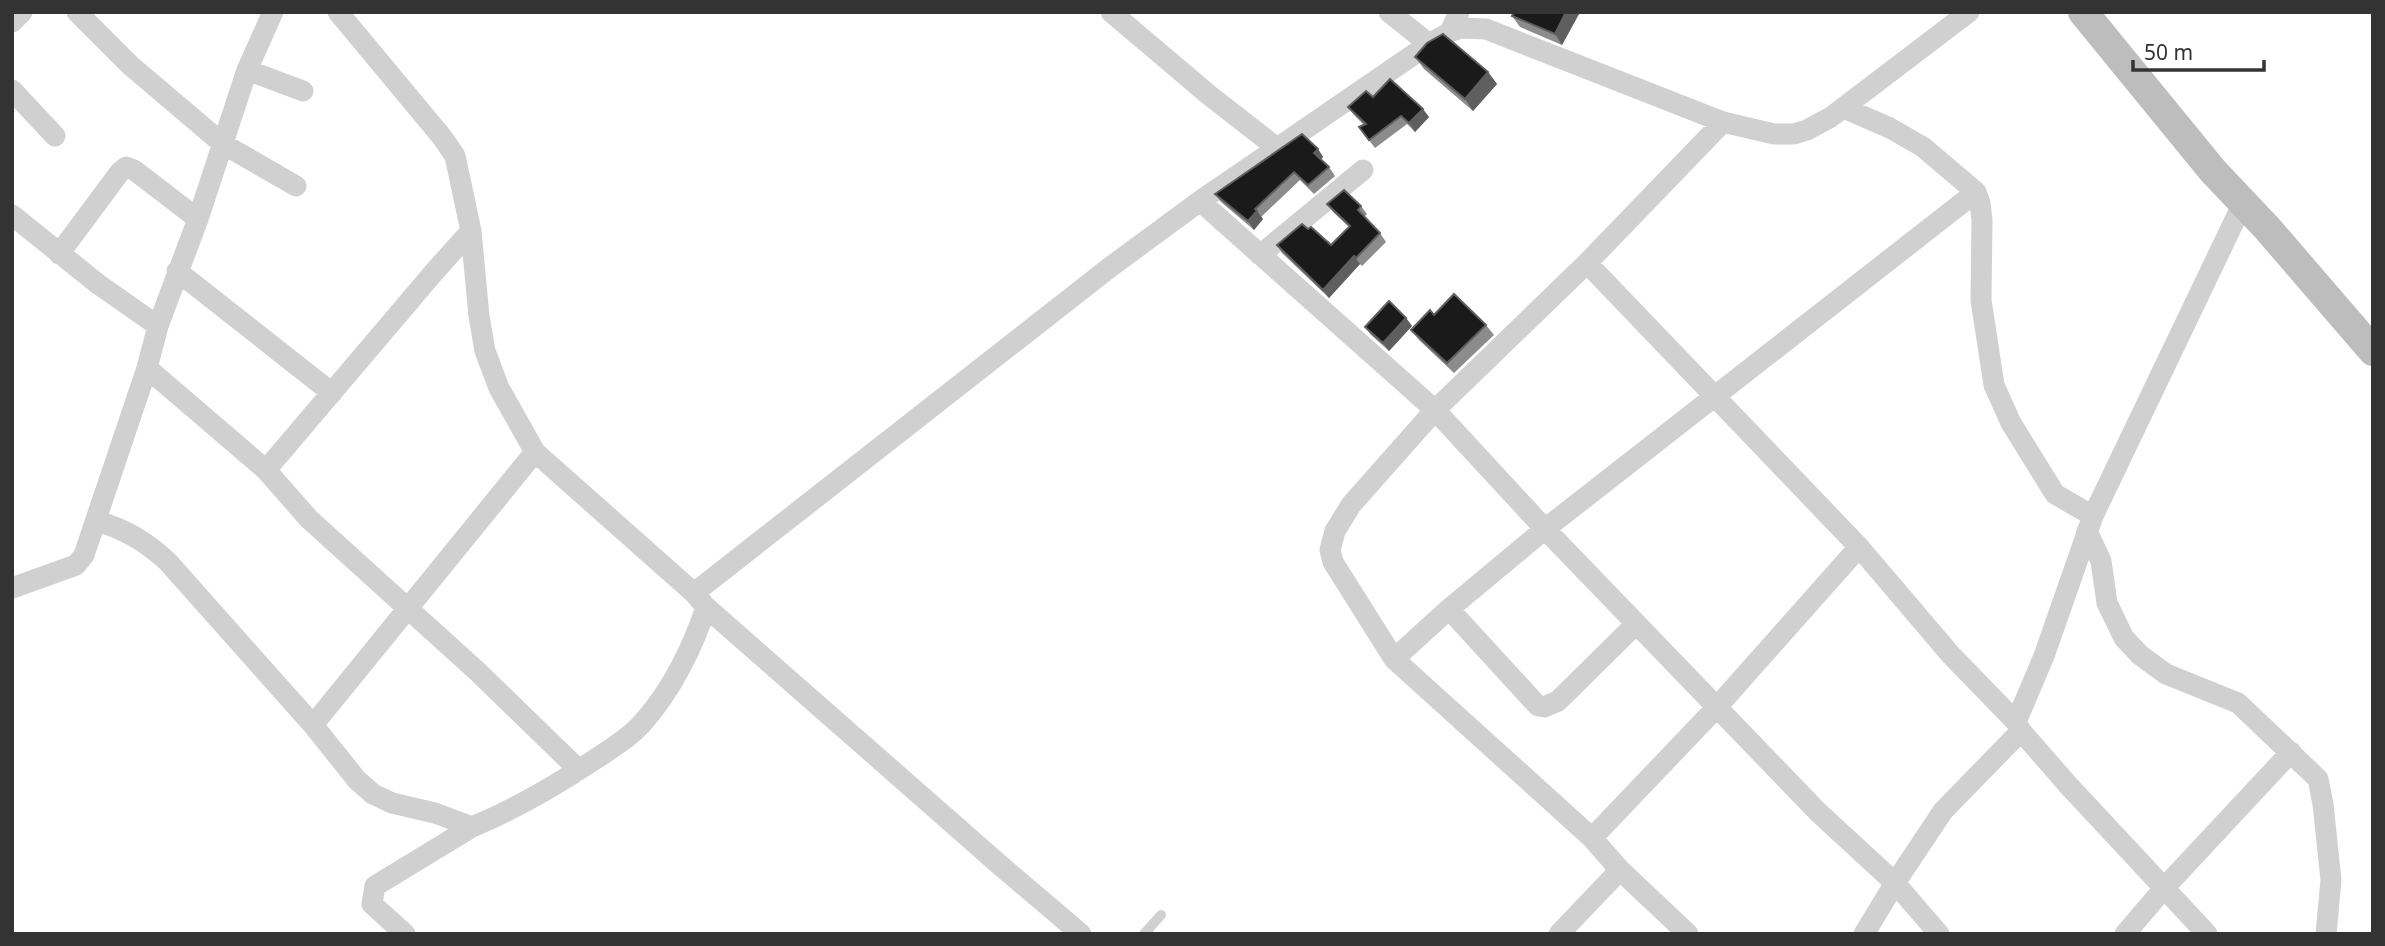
<svg xmlns="http://www.w3.org/2000/svg" width="2385" height="946" viewBox="0 0 2385 946" font-family="'Noto Sans',sans-serif">
	<style>
		.lines { fill: none; stroke-linecap: round; stroke-linejoin: round }
		.lane { stroke: #d0d0d0; stroke-width: 10 }
		.street { stroke: #d0d0d0; stroke-width: 21 }
		.secondary { stroke: #bdbdbd; stroke-width: 30 }
		.wall { fill: #8c8c8c }
		.shaded-wall { fill: #5f5f5f }
		.building { fill: #1a1a1a; stroke: #5f5f5f; stroke-width: 2 }
	</style>
	<rect width="100%" height="100%" fill="#fff"/>
	<g class="lines">
		<path class="lane" d="M1144,934L1161,915"/>
		<path class="street" d="M77,12L130,65L223,144L296,186
			M338,12L442,137L455,156L471,231L479,316L485,351L499,388L535,452L694,593L706,607L1001,866L1081,934
			M1111,12L1209,95L1277,148
			M1389,12L1429,44
			M1459,12L1450,32L1461,28L1486,29L1723,122L1774,134H1794L1807,130L1831,117L1969,12
			M12,22L22,12
			M247,70L303,91
			M12,90L55,136
			M1844,108L1890,128L1923,147L1976,192L1980,203L1982,220L1981,300L1994,385L2011,423L2055,494L2093,516
			M1200,201L1435,410L1545,529L1818,812L1895,883L1939,934
			M12,215L98,284L158,326
			M59,254L120,172L126,167L134,170L198,219
			M1260,255L1363,170
			M1587,263L1859,547L1951,655L2016,722L2021,731L2069,786L2207,934
			M177,271L332,393
			M147,368L266,470L309,519L478,672L579,770
			M266,470L435,271L471,231
			M96,521C123,528 148,543 168,562L313,725L357,780L373,794L392,803L435,813L472,827C515,809 555,786 594,760C612,748 631,737 645,720C672,689 693,647 706,607
			M2087,531L2101,561L2107,603L2124,638L2140,655L2166,674L2238,703L2318,779L2323,804L2331,880L2326,934
			M12,588L76,565L84,555L147,368L158,326L198,219L247,70L273,12
			M694,593L1109,268L1200,201L1429,44L1450,32
			M1449,609L1538,706L1544,707L1558,701L1636,624
			M1394,659L1449,609L1545,529L1976,192
			M2016,722L2044,656L2093,516L2243,203
			M313,725L535,452
			M1592,838L1717,707L1859,547
			M405,934L372,904L375,886L472,827
			M1559,934L1620,870
			M1688,934L1620,870L1592,838L1394,659L1333,562L1330,550L1335,531L1351,505L1435,410L1587,263L1723,122
			M1864,934L1895,883L1943,811L2021,731
			M2125,934L2165,887L2291,752"/>
		<path class="secondary" d="M2083,12L2213,171L2267,228L2373,351"/>
	</g>
	<path class="wall" d="M1580,12L1562,45L1520,27L1512,16Z
		M1415,57L1488,72L1497,84L1473,111L1424,69Z
		M1373,97L1429,117L1415,132L1407,124L1375,148L1359,127L1364,125L1354,115L1348,107Z
		M1318,149L1323,157L1321,159L1329,167L1335,176L1314,194L1300,180L1261,217L1263,219L1254,230L1221,202L1215,194Z
		M1327,204L1361,206L1367,214L1364,217L1380,233L1386,242L1362,266L1360,264L1329,298L1282,253L1277,245H1331L1349,227L1333,212Z
		M1434,315L1486,325L1494,335L1454,373L1419,340L1411,330Z
		M1406,318L1412,326L1389,351L1371,335L1365,327Z"/>
	<path class="shaded-wall" d="M1566,12H1580L1562,45L1555,34Z
		M1488,72L1497,84L1473,111L1465,99Z
		M1423,109L1429,117L1415,132L1409,123Z
		M1318,149L1323,157L1320,161L1314,153Z
		M1257,211L1263,219L1254,230L1248,221Z
		M1354,256L1360,264L1329,298L1323,290Z
		M1406,318L1412,326L1389,351L1383,343Z"/>
	<path class="building" d="M1514,12H1566L1555,34L1512,16Z
		M1443,34L1488,72L1465,99L1415,57L1427,43Z
		M1390,79L1423,109L1409,123L1401,116L1369,140L1359,127L1366,124L1348,107L1366,91L1373,97Z
		M1302,134L1318,149L1314,153L1329,167L1308,185L1294,172L1255,209L1257,211L1248,221L1215,194Z
		M1344,190L1361,206L1358,210L1380,233L1356,258L1354,256L1323,290L1277,245L1302,224L1308,229L1311,227L1331,245L1350,226L1327,204Z
		M1454,294L1486,325L1447,363L1411,330L1430,310L1434,315Z
		M1389,301L1406,318L1383,343L1365,327Z"/>
	<rect width="2385" height="946" fill="none" stroke="#333333" stroke-width="28"/>
	<path d="M2133 60v10h131v-10" fill="none" stroke="#333333" stroke-width="3.5"/>
	<text x="2144" y="60" font-size="21" fill="#333333" stroke="#ffffff" stroke-width="5" paint-order="stroke">50 m</text>
</svg>
